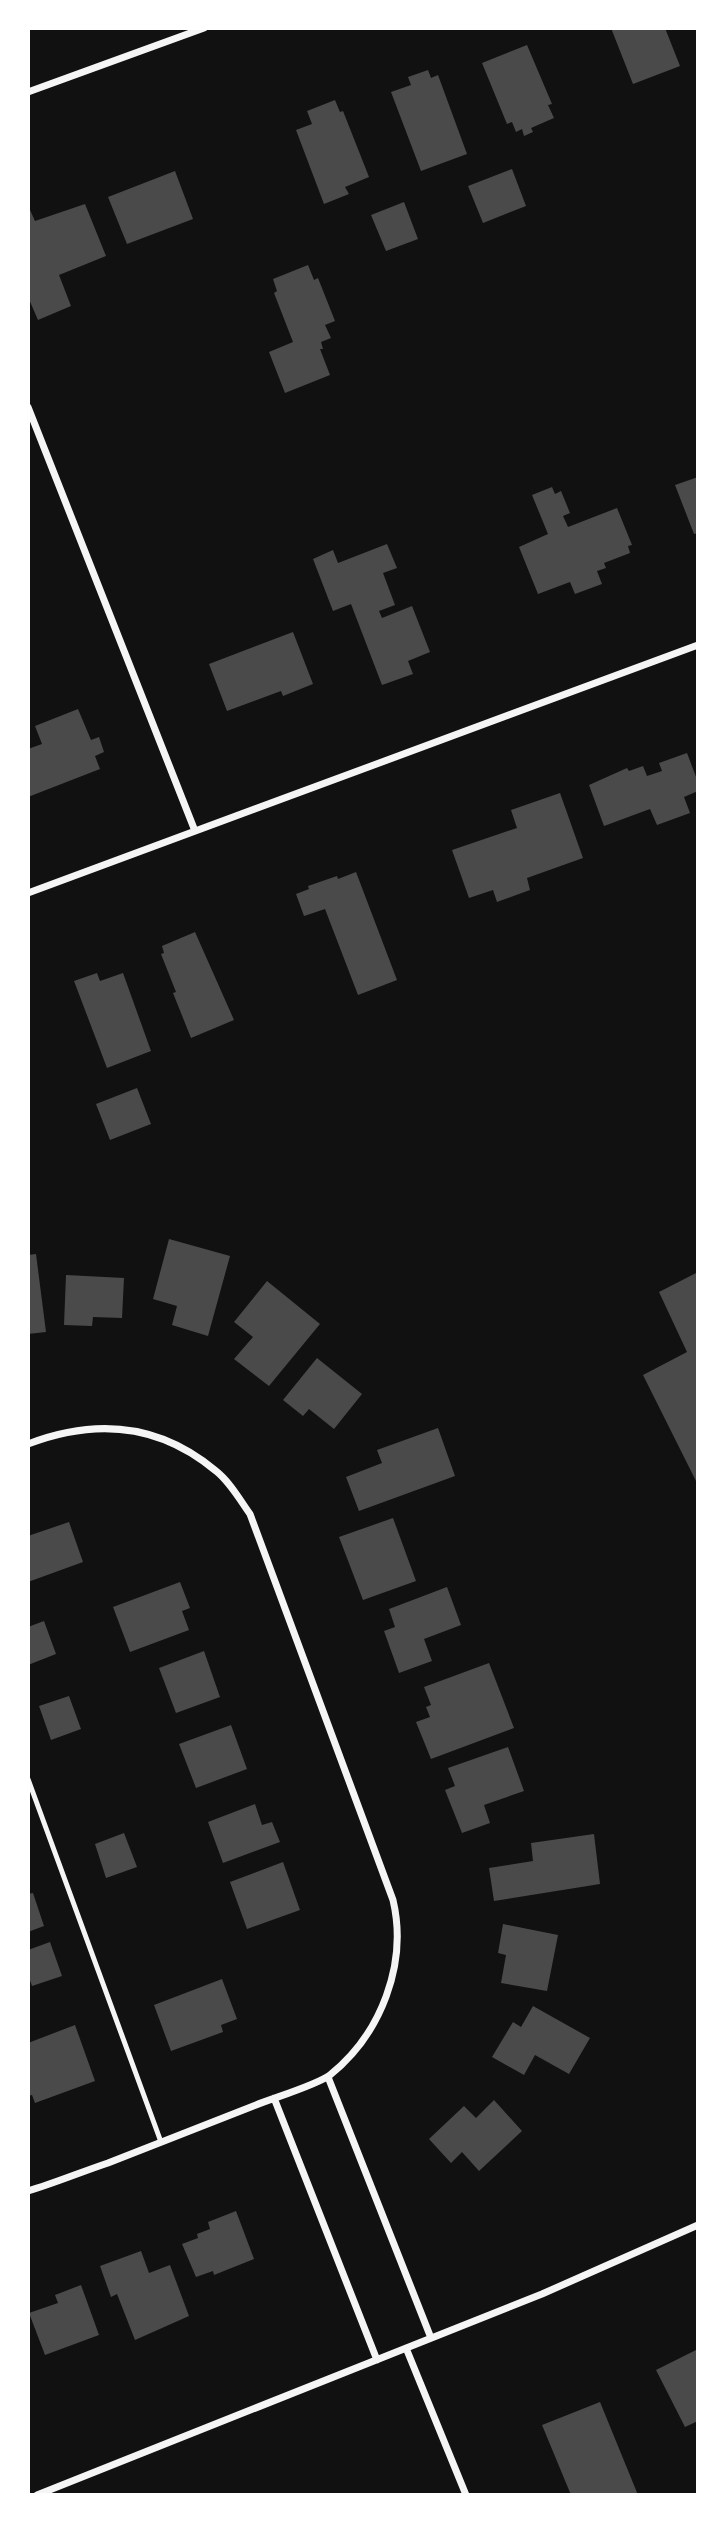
<svg xmlns="http://www.w3.org/2000/svg" width="726" height="2523" viewBox="0 0 726 2523" font-family="'Exo 2',sans-serif">
	<style>
		.building { fill: #4a4a4a }
		.lines { fill: none; stroke-linecap: round; stroke-linejoin: round }
		.service { stroke: #f5f5f5; stroke-width: 5 }
		.minor { stroke: #f5f5f5; stroke-width: 7 }
	</style>
	<rect width="100%" height="100%" fill="#111"/>
	<path class="building" d="M611,28H665L680,66L633,84Z
		M527,45L552,104L548,105L554,118L531,128L533,132L524,136L522,129L516,132L512,122L507,124L482,63Z
		M428,70L431,78L438,75L467,154L421,171L391,92L411,85L408,77Z
		M335,100L340,112L343,111L369,177L345,187L349,194L324,204L296,130L312,124L307,111Z
		M512,169L526,206L483,223L468,186Z
		M175,171L193,219L127,244L108,197Z
		M404,202L418,239L386,251L371,215Z
		M85,204L106,256L59,275L71,306L38,320L28,297V211L30,210L35,221Z
		M308,265L314,280L318,278L335,321L325,325L331,338L321,342L323,349H320L330,375L285,393L269,352L293,342L274,293L277,291L273,279Z
		M698,477V533L694,534L675,485Z
		M552,487L555,494L561,491L570,513L563,516L568,527L617,508L632,545L628,546L630,553L604,563L606,568L597,571L602,584L575,594L570,582L538,594L519,547L548,534L532,495Z
		M387,544L397,568L383,573L395,605L379,611L382,618L412,606L430,652L408,661L413,674L382,685L351,604L333,611L313,559L333,550L338,563Z
		M293,632L313,684L283,696L281,691L227,711L209,664Z
		M78,709L91,740L99,737L104,752L95,756L100,769L28,797V749L42,744L35,726Z
		M687,753L698,782V791L684,797L690,813L657,825L650,809L604,826L589,785L627,768L629,771L643,766L647,776L662,771L659,763Z
		M560,793L583,858L527,878L530,890L497,902L493,890L469,898L452,850L517,828L511,810Z
		M356,872L397,980L358,995L325,909L304,916L296,894L309,889L308,886L337,876L338,879Z
		M195,932L234,1020L191,1038L173,993L176,992L161,954L164,953L162,946Z
		M97,973L100,981L123,973L151,1051L107,1068L74,981Z
		M137,1088L151,1124L110,1140L96,1104Z
		M169,1239L230,1256L208,1336L172,1325L177,1306L153,1299Z
		M36,1254L46,1332L28,1334V1255Z
		M698,1272V1485L643,1375L687,1352L659,1292Z
		M66,1275L124,1278L122,1318L93,1317L92,1326L64,1325Z
		M267,1281L320,1324L269,1386L234,1359L253,1337L234,1322Z
		M317,1358L362,1394L334,1429L309,1409L303,1416L283,1400Z
		M438,1428L455,1476L359,1511L346,1477L382,1463L377,1450Z
		M393,1518L416,1581L363,1600L339,1537Z
		M69,1522L83,1562L28,1582V1536Z
		M180,1582L190,1608L182,1611L189,1630L130,1652L113,1607Z
		M447,1587L461,1625L424,1639L432,1661L399,1673L384,1631L395,1627L389,1609Z
		M44,1621L56,1654L28,1665V1627Z
		M204,1651L220,1697L176,1713L159,1668Z
		M489,1663L514,1728L431,1759L416,1722L430,1717L426,1707L431,1705L424,1687Z
		M69,1696L81,1729L51,1740L39,1706Z
		M231,1725L247,1769L196,1788L179,1744Z
		M508,1747L524,1791L484,1805L490,1823L462,1833L445,1790L455,1786L448,1768Z
		M255,1804L262,1825L272,1822L280,1842L223,1863L208,1822Z
		M124,1833L137,1867L106,1878L95,1844Z
		M594,1834L600,1884L494,1901L489,1868L533,1861L531,1843Z
		M283,1862L300,1910L247,1929L230,1882Z
		M33,1893L44,1926L28,1932V1894Z
		M503,1924L558,1935L547,1991L501,1983L506,1955L498,1953Z
		M50,1942L62,1976L32,1986L28,1975V1950Z
		M222,1979L237,2019L221,2025L223,2032L171,2051L154,2005Z
		M533,2006L590,2038L569,2074L535,2055L524,2075L492,2057L513,2022L521,2027Z
		M75,2025L95,2081L35,2103L32,2095L28,2096V2043Z
		M494,2100L522,2131L479,2171L462,2152L451,2163L429,2139L464,2106L476,2118Z
		M236,2211L254,2259L214,2275L213,2271L196,2277L182,2244L198,2238L197,2234L210,2229L208,2222Z
		M141,2251L149,2273L170,2265L189,2316L135,2340L117,2294L111,2297L100,2266Z
		M81,2285L99,2335L45,2355L29,2313L58,2303L55,2295Z
		M698,2349V2421L685,2427L656,2370Z
		M600,2402L638,2495H571L542,2425Z"/>
	<g class="lines">
		<path class="service" d="M28,1779L161,2142"/>
		<path class="minor" d="M28,92L204,28
			M28,407L195,831
			M28,893L698,645
			M28,1444C96,1418 160,1424 216,1471C230,1482 240,1500 250,1514L393,1900C408,1964 381,2034 330,2075C317,2085 273,2098 256,2105C207,2124 157,2144 108,2163C81,2172 55,2183 28,2191
			M328,2077L431,2338
			M274,2098L377,2360
			M406,2348L466,2495
			M37,2495L542,2294L698,2225"/>
	</g>
	<rect width="726" height="2523" fill="none" stroke="#ffffff" stroke-width="60"/>
</svg>
